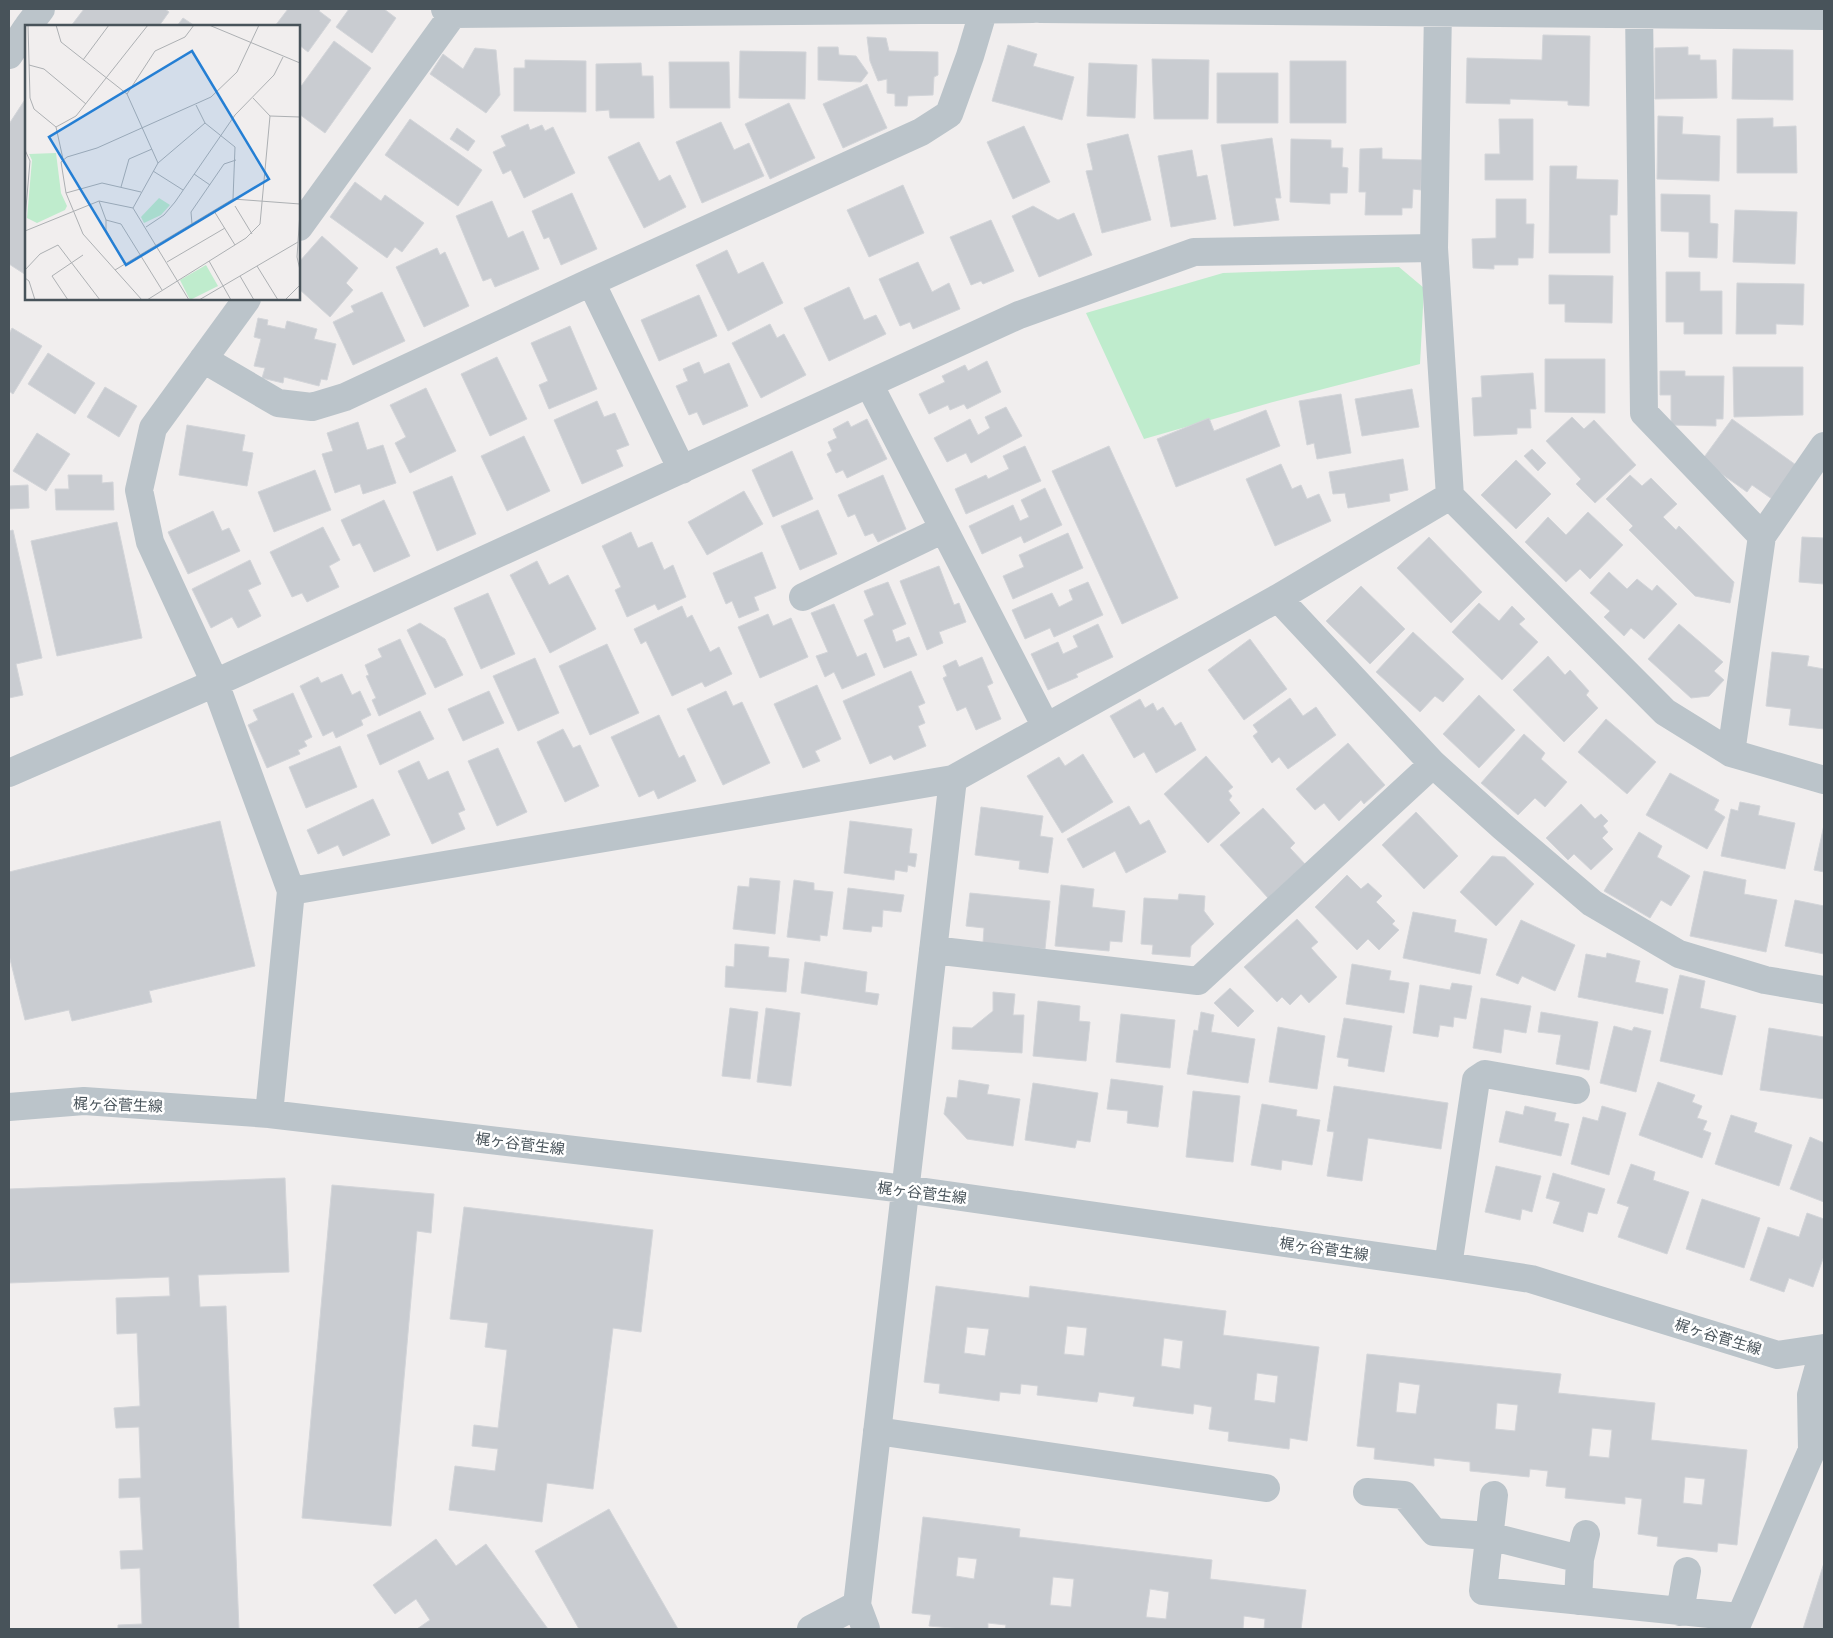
<svg xmlns="http://www.w3.org/2000/svg" width="1833" height="1638" viewBox="0 0 1833 1638" font-family="Figtree,'Noto Sans JP',sans-serif">
	<style>
		.green { fill: #bfeccd }
		.building { fill: #c9ccd1; stroke: #d3d5d9; fill-rule: evenodd }
		.lines { fill: none; stroke-linecap: round; stroke-linejoin: round }
		.minor { stroke: #bbc4ca; stroke-width: 28 }
		.labels { text-anchor: middle; dominant-baseline: central; stroke-width: 5; stroke-linejoin: round; paint-order: stroke }
		.street-label { font-size: 15px; fill: #48535a; stroke: #fff }
		.inset-road { fill: none; stroke: #adb0b3; stroke-width: 1 }
		.view { fill: #257fd4; fill-opacity: 0.15; stroke: #257fd4; stroke-width: 2.5 }
		.inset-edge { fill: none; stroke: #48535a; stroke-width: 2.5 }
	</style>
	<rect width="100%" height="100%" fill="#f1eeee"/>
	<path class="green" d="M1399,267L1424,288L1420,364L1273,402L1144,439L1086,313L1223,273Z"/>
	<path class="building" d="M84,9H165L169,12L159,26H71Z
		M288,9H321L319,11L331,20L308,52L299,45V26H275Z
		M349,9H384L396,18L372,53L336,27Z
		M183,18L195,26H177Z
		M1543,35L1590,36L1589,106L1568,105V101L1510,99V104L1466,103L1467,58L1542,60Z
		M867,37L886,38L889,51L938,52V75L934,77L933,95L908,96L907,106H895V94L887,93V79L878,81L870,61Z
		M334,41L371,68L325,133L299,114V89Z
		M1008,45L1037,54L1033,66L1074,77L1062,120L992,101Z
		M818,47H838L839,55L856,56L868,73L861,82L818,80Z
		M1688,47V55H1700V60H1716L1717,98L1655,99V48Z
		M475,48L496,50L500,95L486,113L430,74L443,54L463,69Z
		M1733,49L1793,50V100L1732,99Z
		M740,51L806,52L805,99L739,98Z
		M1152,59L1209,60L1208,119H1154Z
		M525,60L586,61V112L514,111V68H525Z
		M1290,61H1346V123H1290Z
		M669,62H729L730,108H670Z
		M641,63L642,76H653L654,118H610L609,110L596,111V64Z
		M1089,63L1137,65L1135,118L1087,116Z
		M1217,73H1278V123H1217Z
		M867,84L887,128L843,148L823,104Z
		M26,98V275L9,264V124Z
		M789,103L815,158L770,179L745,124Z
		M1658,116L1683,117L1682,134L1720,136L1719,181L1657,179Z
		M1773,118V127L1796,126L1797,173H1737V119Z
		M410,119L482,170L458,206L385,155Z
		M1499,119H1533V180H1485V154H1500Z
		M721,122L734,150L749,143L764,176L702,203L676,142Z
		M528,124L530,130L542,125L545,131L553,127L575,173L524,198L511,170L503,174L493,152L506,146L501,136Z
		M1024,126L1050,182L1013,199L987,142Z
		M457,128L475,141L468,151L450,139Z
		M1128,134L1151,220L1102,233L1086,171L1093,170L1087,144Z
		M1272,138L1281,198H1275L1279,220L1234,226L1221,145Z
		M1291,139L1331,140V148H1343L1342,167L1348,168L1347,193H1330V204L1290,202Z
		M639,142L659,181L670,175L686,207L644,228L608,157Z
		M1382,148V159L1422,160L1421,190L1413,189L1412,208H1402V215H1365L1366,192H1359L1360,149Z
		M1192,150L1197,177L1207,175L1216,219L1171,227L1158,156Z
		M1550,166H1577L1576,179L1618,180L1617,215H1610V253H1549Z
		M355,182L381,201L385,195L424,223L402,252L395,247L387,258L330,217Z
		M903,185L924,233L869,257L847,210Z
		M572,193L597,249L561,265L549,237L544,239L532,211Z
		M1661,194L1710,195V223L1718,224L1717,258L1689,257V232L1661,231Z
		M1496,199H1526V224H1534L1533,258H1518V265H1494V269L1473,268L1472,239L1496,238Z
		M492,201L508,238L523,231L539,269L495,287L491,278L483,281L456,216Z
		M1033,206L1058,220L1074,213L1092,255L1039,277L1012,216Z
		M1735,210L1797,212L1795,264L1733,262Z
		M991,220L1014,271L983,284L981,281L971,285L950,237Z
		M322,236L358,268L346,283L353,290L330,317L299,289V262Z
		M437,248L440,255L445,252L469,306L424,327L396,267Z
		M727,250L738,274L763,262L783,303L728,331L696,265Z
		M918,262L932,292L949,283L960,309L913,329L910,322L900,326L879,279Z
		M1666,272H1700V291H1722V334H1684V322H1666Z
		M1549,275L1613,276L1612,323L1565,322V304H1549Z
		M1737,283L1804,284L1803,325L1776,324V334H1736Z
		M849,287L864,320L876,315L886,334L829,361L804,308Z
		M382,292L405,341L353,365L333,322L354,312L351,306Z
		M699,295L717,336L659,361L641,320Z
		M258,318L268,320L267,325L285,329L287,321L317,329L314,339L336,344L327,380L321,379L319,386L284,377L283,383L262,378L265,368L254,366L261,339L254,337Z
		M770,324L777,338L784,334L806,375L761,398L732,343Z
		M570,326L597,389L549,409L539,385L548,381L531,343Z
		M12,328L42,346L13,394L9,391V334Z
		M48,353L95,383L75,414L28,384Z
		M497,357L527,419L490,436L461,374Z
		M1545,359H1605V413L1545,412Z
		M987,361L1001,392L967,409L964,404L950,410L948,405L929,414L919,394L945,382L942,376L965,365L968,371Z
		M699,362L704,374L729,363L748,406L703,425L697,412L689,415L676,386L688,381L683,369Z
		M1733,367H1803V415L1734,417Z
		M1660,371H1685V376H1724L1723,419H1716V426L1671,425V395H1660Z
		M1533,373L1536,409H1530L1531,428H1517V434L1474,436L1472,398L1482,397L1481,376Z
		M105,387L137,406L119,437L87,417Z
		M426,388L456,451L410,473L395,443L406,437L390,405Z
		M1412,389L1419,427L1362,436L1355,399Z
		M1341,394L1351,453L1317,459L1314,443L1307,445L1299,401Z
		M597,401L604,417L615,413L629,445L616,450L623,466L582,484L554,420Z
		M1006,407L1022,436L971,463L966,453L947,462L934,438L970,419L978,435L990,428L985,417Z
		M1266,410L1280,446L1176,487L1157,439L1209,418L1214,431Z
		M1572,417L1584,429L1594,420L1636,465L1595,503L1576,484L1581,479L1546,441Z
		M867,419L887,459L847,478L843,470L836,473L827,454L832,451L828,442L837,438L833,429L848,421L851,427Z
		M1732,419L1796,465L1772,499L1752,485L1747,492L1702,460Z
		M358,422L367,450L383,445L396,483L363,494L360,484L335,493L322,454L333,451L327,433Z
		M187,425L245,435L242,451L253,453L247,486L179,475Z
		M37,433L70,454L46,491L13,471Z
		M524,436L550,491L507,511L481,456Z
		M1025,446L1041,481L966,514L955,489L986,475L988,479L1009,469L1003,456Z
		M1109,446L1178,598L1122,624L1052,471Z
		M1532,449L1546,463L1538,471L1524,456Z
		M792,451L813,499L773,517L752,470Z
		M1403,459L1408,490L1389,494L1390,501L1348,508L1345,493L1333,494L1329,472Z
		M1516,460L1551,494L1516,529L1481,495Z
		M1281,464L1292,489L1301,485L1307,499L1319,494L1331,521L1275,546L1246,479Z
		M315,470L331,510L274,532L258,492Z
		M68,475H102V483L113,482L114,510H56L55,489H69Z
		M883,475L906,529L878,542L873,533L865,536L855,514L848,517L838,495Z
		M1630,475L1642,486L1651,478L1677,504L1663,517L1676,530L1679,526L1734,582L1730,603L1695,596L1629,530L1633,526L1606,499Z
		M452,476L476,534L437,551L413,492Z
		M28,485L29,508L9,509V486Z
		M1045,488L1062,525L1024,543L1021,536L982,554L969,526L1013,505L1020,521L1029,517L1021,500Z
		M744,491L763,524L707,555L688,522Z
		M384,500L410,556L374,572L360,543L353,546L341,520Z
		M818,510L837,554L800,570L781,526Z
		M213,511L222,531L229,528L240,551L188,574L168,532Z
		M1588,512L1623,545L1590,579L1580,569L1566,582L1525,542L1548,517L1566,535Z
		M117,522L142,638L57,656L31,541Z
		M323,527L340,560L329,566L339,587L307,602L302,593L292,597L270,552Z
		M13,530L42,658L16,664L23,695L9,698V531Z
		M631,532L638,548L652,542L664,570L673,565L686,597L658,610L655,604L627,617L615,590L621,587L602,546Z
		M1068,533L1083,568L1013,599L1003,576L1024,567L1019,555Z
		M1429,537L1482,592L1451,623L1397,568Z
		M1802,537L1824,538V584L1799,582Z
		M762,552L776,588L754,597L759,610L739,618L732,601L726,604L713,573Z
		M250,560L261,584L248,590L261,616L238,628L232,617L211,628L192,589Z
		M537,561L549,585L568,575L596,629L550,653L510,575Z
		M939,566L954,605L959,603L966,622L939,632L943,643L927,650L900,581Z
		M1609,572L1627,589L1637,579L1652,591L1657,585L1677,604L1644,639L1631,628L1624,636L1604,617L1610,611L1590,593Z
		M888,582L906,624L892,630L896,642L909,637L917,655L884,668L864,620L874,615L864,591Z
		M1088,582L1103,615L1054,637L1050,628L1025,639L1012,610L1052,593L1059,607L1073,600L1069,590Z
		M1361,586L1405,629L1370,664L1326,621Z
		M488,593L515,654L481,669L454,608Z
		M1479,603L1499,621L1512,606L1525,619L1519,624L1538,642L1502,680L1452,632Z
		M834,604L857,657L866,653L875,675L842,689L834,672L825,677L816,656L828,652L811,613Z
		M682,606L687,618L692,615L710,652L719,647L732,674L705,687L702,682L672,696L646,641L641,644L634,629Z
		M768,614L773,626L791,618L808,657L760,678L738,627Z
		M420,623L445,639L463,675L435,688L407,630Z
		M1098,624L1113,657L1076,674L1078,677L1048,690L1031,654L1058,642L1063,654L1078,647L1073,636Z
		M1679,624L1723,662L1714,671L1724,680L1709,696L1691,698L1648,659Z
		M1413,632L1464,679L1443,702L1435,696L1420,712L1376,672Z
		M400,639L426,694L379,716L372,700L376,698L366,676L369,675L365,665L382,657L378,649Z
		M1250,639L1287,689L1244,720L1208,670Z
		M607,644L639,713L590,735L559,666Z
		M1772,652L1809,656L1807,666L1824,669V729L1789,725L1791,709L1766,706Z
		M1548,656L1565,675L1570,670L1589,691L1586,695L1598,708L1564,742L1513,690Z
		M982,657L993,683L987,686L1001,719L976,730L966,707L957,711L943,678L947,676L943,666L956,660L959,667Z
		M535,658L559,713L518,731L493,676Z
		M911,671L925,703L918,706L925,723L918,726L926,746L894,760L891,755L870,764L843,701Z
		M342,674L352,695L360,691L371,715L361,720L363,725L336,738L333,731L323,736L300,686L318,677L321,683Z
		M817,685L841,739L815,751L820,761L803,768L774,704Z
		M489,691L504,723L463,741L448,709Z
		M726,691L733,706L742,702L770,763L723,785L687,709Z
		M293,693L312,737L304,741L307,746L298,750L300,754L267,768L248,725L258,720L253,710Z
		M1479,695L1515,730L1479,768L1443,734Z
		M1290,698L1303,716L1316,707L1336,735L1288,769L1279,757L1272,763L1253,736L1258,732L1253,725Z
		M1140,699L1145,708L1153,703L1157,711L1163,707L1175,726L1181,722L1196,750L1156,773L1144,752L1134,758L1110,716Z
		M420,711L434,739L380,765L367,735Z
		M659,715L679,758L684,755L696,781L658,799L654,790L639,797L611,737Z
		M1606,719L1656,762L1627,794L1578,752Z
		M563,729L573,748L580,745L599,786L565,802L537,742Z
		M1524,734L1545,753L1541,759L1567,782L1545,807L1535,798L1518,815L1481,783Z
		M1348,743L1385,785L1364,804L1361,800L1339,821L1324,803L1315,810L1296,789Z
		M340,746L357,787L306,808L289,767Z
		M498,748L527,812L497,826L468,761Z
		M1083,754L1113,802L1062,833L1027,776L1059,757L1065,766Z
		M1206,756L1233,787L1228,791L1232,796L1229,800L1240,813L1208,843L1164,794Z
		M419,761L428,780L448,771L465,810L458,813L465,829L432,844L398,771Z
		M1670,773L1719,800L1714,810L1725,817L1707,849L1646,815Z
		M373,799L390,835L343,856L338,845L318,854L307,830Z
		M1740,802L1760,806L1758,815L1795,823L1785,869L1721,856L1731,809L1738,811Z
		M1581,804L1595,819L1601,814L1608,821L1603,826L1608,832L1602,838L1613,849L1591,870L1574,854L1568,860L1546,838Z
		M1129,806L1140,825L1149,820L1166,852L1126,873L1115,851L1083,868L1067,839Z
		M981,807L1043,816L1040,836L1053,838L1048,873L1019,869L1020,861L975,855Z
		M1263,808L1295,843L1290,848L1305,864L1268,898L1220,845Z
		M1416,812L1458,856L1424,889L1382,845Z
		M220,821L255,966L149,991L152,1002L72,1021L69,1010L25,1020L9,955V872Z
		M850,821L912,829L909,853L917,854L915,867L908,865L907,872L895,870L894,880L844,873Z
		M1824,825V872L1814,870Z
		M1639,832L1662,846L1657,857L1690,876L1671,906L1661,900L1650,918L1604,891Z
		M1492,856L1505,857L1534,884L1496,926L1460,892Z
		M1704,871L1746,880L1744,894L1777,900L1766,952L1690,936Z
		M1347,875L1361,889L1368,883L1382,896L1376,902L1395,921L1392,924L1399,930L1379,950L1368,939L1357,950L1315,907Z
		M750,878L780,881L775,934L733,929L738,886L749,887Z
		M794,880L814,883V890L833,892L827,936L820,935V941L787,937Z
		M1061,885L1094,889L1092,907L1125,911L1122,942L1110,941L1109,951L1055,946Z
		M848,888L904,895L901,912L883,910L882,927L872,926L871,932L843,929Z
		M970,893L1050,901L1045,949L983,943L984,928L966,926Z
		M1179,894L1205,896L1204,911L1214,924L1191,946L1190,957L1152,954L1153,945L1141,944L1144,898L1178,900Z
		M1795,900L1824,906V954L1785,946Z
		M1413,912L1456,920L1454,932L1487,939L1480,974L1403,958Z
		M1297,919L1318,942L1311,948L1337,977L1309,1003L1301,994L1290,1005L1282,997L1277,1002L1244,967Z
		M1521,920L1575,945L1555,991L1522,976L1518,984L1496,975Z
		M735,944L769,947L768,957L789,959L786,992L725,987L726,966L734,967Z
		M1607,953L1640,961L1635,982L1668,989L1663,1014L1578,997L1586,954L1606,958Z
		M805,962L867,972L865,992L879,994L877,1005L801,993Z
		M1352,964L1391,971L1389,980L1409,983L1404,1013L1346,1004Z
		M1680,975L1705,981L1700,1008L1736,1016L1722,1075L1660,1061Z
		M1452,983L1472,986L1466,1019L1454,1017L1453,1027L1440,1025L1438,1037L1413,1033L1420,985L1450,990Z
		M1230,988L1254,1011L1238,1027L1214,1003Z
		M993,992L1015,994L1013,1015H1024L1022,1053L952,1049L953,1027L972,1028L993,1011Z
		M1481,998L1531,1006L1526,1033L1504,1029L1501,1053L1473,1048Z
		M1038,1001L1080,1006L1079,1021L1090,1022L1086,1061L1033,1056Z
		M730,1008L758,1012L750,1079L722,1076Z
		M766,1008L800,1013L791,1086L757,1082Z
		M1201,1012L1214,1015L1211,1032L1255,1039L1248,1083L1187,1074L1194,1030L1198,1031Z
		M1541,1012L1598,1022L1589,1070L1556,1064L1561,1035L1538,1032Z
		M1121,1014L1175,1020L1170,1068L1116,1062Z
		M1344,1018L1392,1026L1384,1072L1348,1066L1349,1059L1337,1057Z
		M1614,1026L1632,1031L1634,1027L1651,1031L1636,1092L1600,1083Z
		M1278,1027L1325,1036L1317,1089L1269,1082Z
		M1769,1028L1824,1037V1099L1760,1090Z
		M1111,1079L1163,1086L1158,1127L1127,1123L1128,1111L1107,1109Z
		M959,1080L989,1085L987,1094L1020,1099L1013,1146L967,1139L944,1114L947,1097L957,1098Z
		M1658,1082L1695,1095L1692,1102L1702,1106L1697,1118L1707,1121L1703,1130L1711,1133L1702,1158L1639,1135Z
		M1033,1083L1098,1093L1090,1142L1077,1140L1075,1148L1025,1140Z
		M1334,1086L1448,1103L1441,1149L1368,1138L1362,1181L1327,1176L1334,1132L1327,1131Z
		M1193,1091L1240,1096L1233,1162L1186,1157Z
		M1262,1104L1297,1110L1296,1116L1320,1120L1312,1165L1282,1160L1281,1170L1251,1165Z
		M1525,1106L1556,1113L1554,1121L1569,1124L1561,1156L1499,1142L1506,1111L1523,1115Z
		M1602,1106L1626,1113L1609,1175L1571,1164L1583,1117L1598,1121Z
		M1731,1115L1757,1123L1754,1132L1792,1145L1779,1186L1715,1164Z
		M1810,1137L1824,1143V1202L1790,1189Z
		M1631,1164L1655,1172L1653,1180L1689,1192L1667,1254L1618,1237L1629,1207L1617,1203Z
		M1496,1166L1541,1176L1532,1212L1522,1209L1520,1220L1485,1212Z
		M1553,1173L1605,1189L1597,1214L1588,1212L1583,1232L1553,1223L1560,1202L1546,1198Z
		M285,1178L289,1272L198,1275L200,1307L226,1306L239,1629H118V1625L142,1624L140,1568L121,1569L120,1551L143,1550L140,1497L119,1498V1479L141,1478L139,1427L116,1428L114,1408L140,1406L137,1333L117,1334L116,1298L170,1296L169,1277L9,1283V1189Z
		M332,1185L434,1194L431,1233L417,1231L391,1526L302,1518Z
		M1702,1199L1760,1218L1744,1268L1686,1249Z
		M464,1207L653,1230L641,1332L613,1328L593,1489L547,1483L542,1522L449,1510L455,1466L495,1471L498,1449L472,1446L474,1425L498,1428L507,1350L485,1347L488,1323L450,1319Z
		M1807,1213L1824,1219V1256L1813,1287L1789,1278L1784,1292L1750,1280L1768,1227L1799,1237Z
		M936,1286L1029,1298L1030,1286L1226,1311L1223,1335L1319,1347L1307,1441L1290,1438L1289,1449L1228,1441L1229,1432L1209,1429L1212,1407L1194,1404L1193,1414L1133,1406L1135,1397L1099,1392L1097,1402L1037,1395L1038,1386L1021,1384L1020,1394L1000,1392L999,1401L939,1393L940,1384L924,1382ZM1067,1326L1087,1328L1084,1356L1064,1354ZM967,1327L989,1329L985,1356L964,1353ZM1164,1338L1183,1341L1180,1369L1161,1366ZM1257,1373L1278,1376L1275,1403L1254,1400Z
		M1367,1354L1561,1374L1558,1393L1655,1403L1651,1440L1747,1450L1737,1545L1718,1543L1717,1552L1657,1546L1658,1537L1638,1534L1642,1499L1625,1497V1504L1565,1498L1566,1488L1546,1486L1548,1471L1530,1469L1529,1477L1470,1471V1462L1434,1458V1466L1374,1459L1375,1448L1357,1446ZM1399,1382L1420,1385L1416,1414L1396,1412ZM1497,1403L1518,1405L1515,1431L1495,1429ZM1592,1428L1612,1430L1609,1458L1589,1456ZM1685,1477L1705,1479L1702,1505L1683,1503Z
		M609,1509L678,1629H579L535,1551Z
		M923,1517L1020,1529L1019,1537L1212,1560L1210,1579L1306,1590L1301,1629H1264L1265,1619L1244,1616L1243,1629H1005L1006,1625L988,1623V1629H962L929,1626L931,1615L912,1613ZM958,1557L977,1559L974,1579L956,1576ZM1053,1577L1074,1579L1071,1607L1050,1605ZM1150,1589L1169,1592L1166,1619L1146,1617Z
		M436,1539L456,1566L486,1544L548,1629H417L430,1620L416,1599L395,1614L373,1585Z
		M1824,1563V1629H1803Z"/>
	<g class="lines">
		<path class="minor" d="M445,9L453,14L1033,9
			M1040,9L1824,16
			M1438,9L1434,248L1450,496L1665,712L1731,753L1824,780
			M1639,9L1644,413L1762,536
			M28,26L41,9
			M9,55L26,29
			M299,227L453,14
			M591,282L682,470
			M247,299L153,428L139,490L150,542L215,683L291,891L269,1114
			M203,359L278,403L312,407L345,397L591,282L921,132L949,114L970,56L984,9
			M869,384L1046,727
			M803,597L944,529
			M1278,598L1433,764L1503,827L1592,903L1679,954L1765,980L1824,990
			M1731,753L1762,536L1824,446
			M9,773L215,683L1019,315L1194,252L1434,248
			M291,891L953,779L1278,598L1450,496
			M933,950L1198,981L1433,764
			M9,1107L84,1101L269,1114L905,1189L1448,1266L1531,1279L1778,1355L1824,1348
			M1448,1266L1476,1080L1485,1074L1576,1090
			M877,1431L1266,1488
			M1367,1492L1404,1495L1434,1532L1489,1536L1580,1559
			M1494,1495L1483,1591L1739,1617
			M1578,1601L1580,1559L1586,1534
			M1680,1612L1687,1571
			M811,1629L857,1605
			M866,1629L857,1605L953,779
			M1735,1629L1812,1450L1811,1395L1824,1348"/>
	</g>
	<g class="labels">
		<g class="street-label">
			<text transform="translate(118 1105) rotate(2)">梶ヶ谷菅生線</text>
			<text transform="translate(520 1144) rotate(7)">梶ヶ谷菅生線</text>
			<text transform="translate(922 1193) rotate(7)">梶ヶ谷菅生線</text>
			<text transform="translate(1324 1249) rotate(8)">梶ヶ谷菅生線</text>
			<text transform="translate(1718 1337) rotate(17)">梶ヶ谷菅生線</text>
		</g>
	</g>
	<g transform="translate(25 25)">
		<rect width="275" height="275" fill="#f1eeee"/>
		<path d="M31,128L36,168L42,181L40,185L12,198L2,193L7,135L4,129ZM134,173L145,180L136,190L119,198L116,192ZM181,240L193,261L165,275L155,255Z" fill="#bfeccd"/>
		<path class="inset-road" d="M3,0L5,73L9,84L31,102L38,134M31,0L36,17L102,69L133,138M184,0L275,38M58,35L84,0M4,40L19,44L61,79M102,69L130,26L160,12L169,0M228,73L245,91L275,92M171,80L180,98L210,122L208,174M31,102L51,91L123,0M0,125L5,136L0,194M128,146L158,165M169,149L185,160M96,162L104,134L127,124M41,168L77,158L116,167M74,176L81,195V205L100,239M210,181L227,209M108,183L133,138L180,98M189,186L210,220M275,187L272,232L275,245M81,195L96,199L137,265M167,199L166,187L199,139L211,135M121,202L139,190L150,177L210,90L249,50L258,32M0,206L74,176L108,183L164,275M184,236L206,275M142,237L200,203M232,241L253,275M0,245L15,229L33,220L75,275M90,245L208,174L275,179M215,251L229,275M0,253L4,256L10,275M43,275L27,251L58,230M117,275L58,209L41,168L36,137L42,132L72,123L186,72L212,47L234,0M122,275L221,213L235,199L245,91M174,275L273,217M260,275L275,260"/>
		<path class="view" d="M167,26L244,154L101,240L24,112Z"/>
		<rect width="275" height="275" class="inset-edge"/>
	</g>
	<rect width="1833" height="1638" fill="none" stroke="#48535a" stroke-width="20"/>
</svg>
